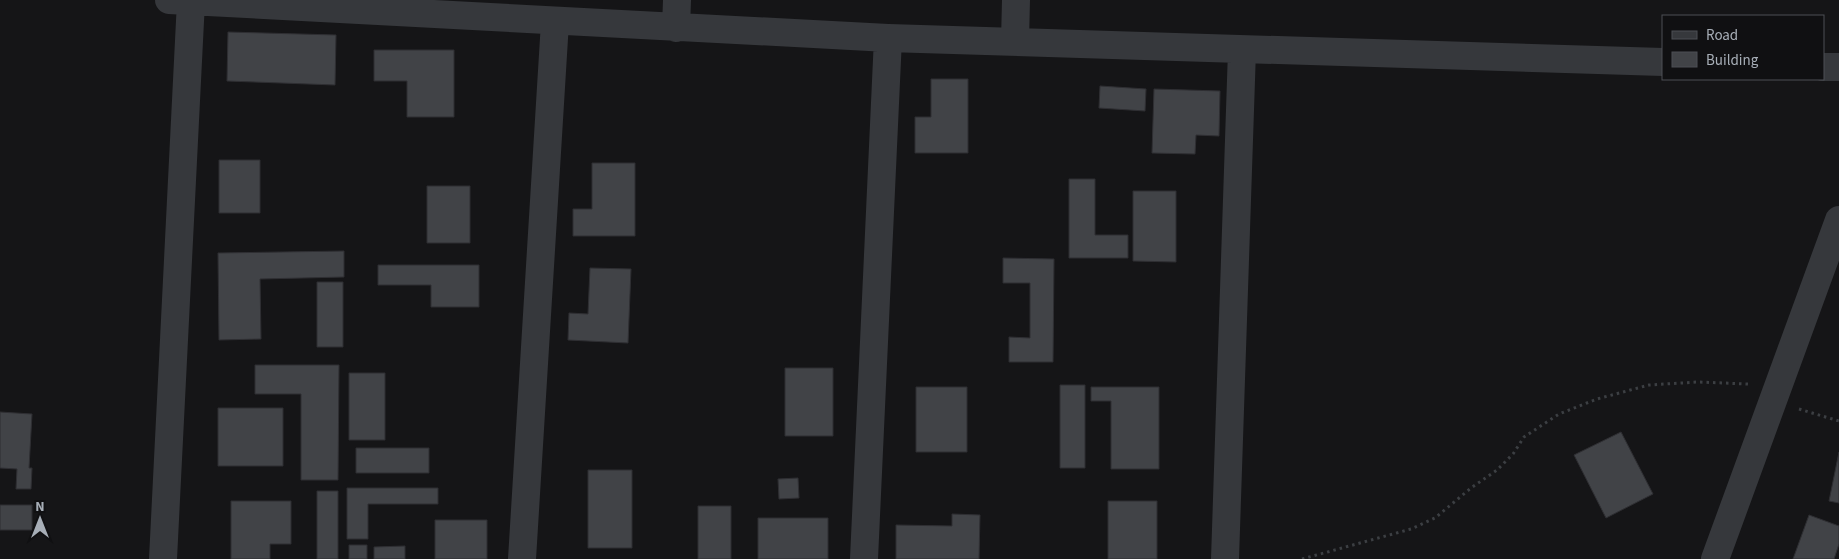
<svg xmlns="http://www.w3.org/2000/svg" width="1839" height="559" viewBox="0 0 1839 559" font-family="'Source Sans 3',sans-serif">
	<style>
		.building { fill: #414347; stroke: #2f2f33 }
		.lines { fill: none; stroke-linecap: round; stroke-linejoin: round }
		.path { stroke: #3c3f43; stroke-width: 3; stroke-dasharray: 2.5 4; stroke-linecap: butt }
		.street { stroke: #36383c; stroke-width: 28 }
	</style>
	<rect width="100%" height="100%" fill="#151517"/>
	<path class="building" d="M228,32L336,35L335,85L227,81Z
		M374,50H454V117H407V81H374Z
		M931,79H968V153H915V117H931Z
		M1100,86L1146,89L1145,111L1099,108Z
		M1154,89L1220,91L1219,136L1196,135L1195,154L1152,153Z
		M219,160H260V213H219Z
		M592,163H635V236H573V209H592Z
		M1069,179H1095V235H1128V258H1069Z
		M427,186H470V243H427Z
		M1133,191H1176V262L1133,261Z
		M344,251V277L260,279L261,339L219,340L218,253Z
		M1003,258L1054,259L1053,362H1009V337L1030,338V283H1003Z
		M378,265H479V307H431V285H378Z
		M590,268L631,269L628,343L568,340L569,313L588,314Z
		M317,282H343V347H317Z
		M255,365H339L338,480H301V394H255Z
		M785,368H833V436H785Z
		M349,373H385V440H349Z
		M1060,385H1085V468H1060Z
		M916,387H967V452H916Z
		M1091,387H1159V469H1111V401H1091Z
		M218,408H283V466H218Z
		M0,412L32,414L29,468H32L31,489H16L17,469L0,468Z
		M1621,432L1653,494L1606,518L1574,455Z
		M356,448H429V473H356Z
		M1839,452V503L1829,501Z
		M588,470H632V548H588Z
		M798,478L799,498L779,499L778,479Z
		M347,488H438V504H368V539H347Z
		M317,491H338V559H317Z
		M231,501H291V544H270V559H231Z
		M1108,501H1157V559H1108Z
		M0,505H32V530H0Z
		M698,506H731V559H698Z
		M952,514L980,515L979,559H896V525L952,526Z
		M1809,515L1839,526V544L1834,559H1793Z
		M758,518H828V559H758Z
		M435,520H487V559H435Z
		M349,545H367V559H349Z
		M405,546V559H374V547Z"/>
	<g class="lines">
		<path class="path" d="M1799,409L1839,421
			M1302,559L1411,529L1435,518L1471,488L1497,470L1513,454L1524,437L1559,414L1597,399L1649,385L1698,382L1748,384"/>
		<path class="street" d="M169,0L888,38L1663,62
			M676,28L677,0
			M1015,41L1016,0
			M1823,67H1839
			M163,559L191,1
			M522,559L555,22
			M864,559L888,38
			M1225,559L1242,50
			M1715,559L1839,220"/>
	</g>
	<rect x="1662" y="15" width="162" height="65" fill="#101012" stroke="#4c4f54"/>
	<rect x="1672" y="31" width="25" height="8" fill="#36383c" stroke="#4c4f54"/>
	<text x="1706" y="40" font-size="15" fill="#a7aeb7">Road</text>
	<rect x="1672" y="52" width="25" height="15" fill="#414347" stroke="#4c4f54"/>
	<text x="1706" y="65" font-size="15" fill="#a7aeb7">Building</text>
	<g transform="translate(40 519)" stroke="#101012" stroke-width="4" paint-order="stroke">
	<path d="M0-4L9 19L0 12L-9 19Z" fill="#a7aeb7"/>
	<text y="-8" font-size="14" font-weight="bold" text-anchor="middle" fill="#a7aeb7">N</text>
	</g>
</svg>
